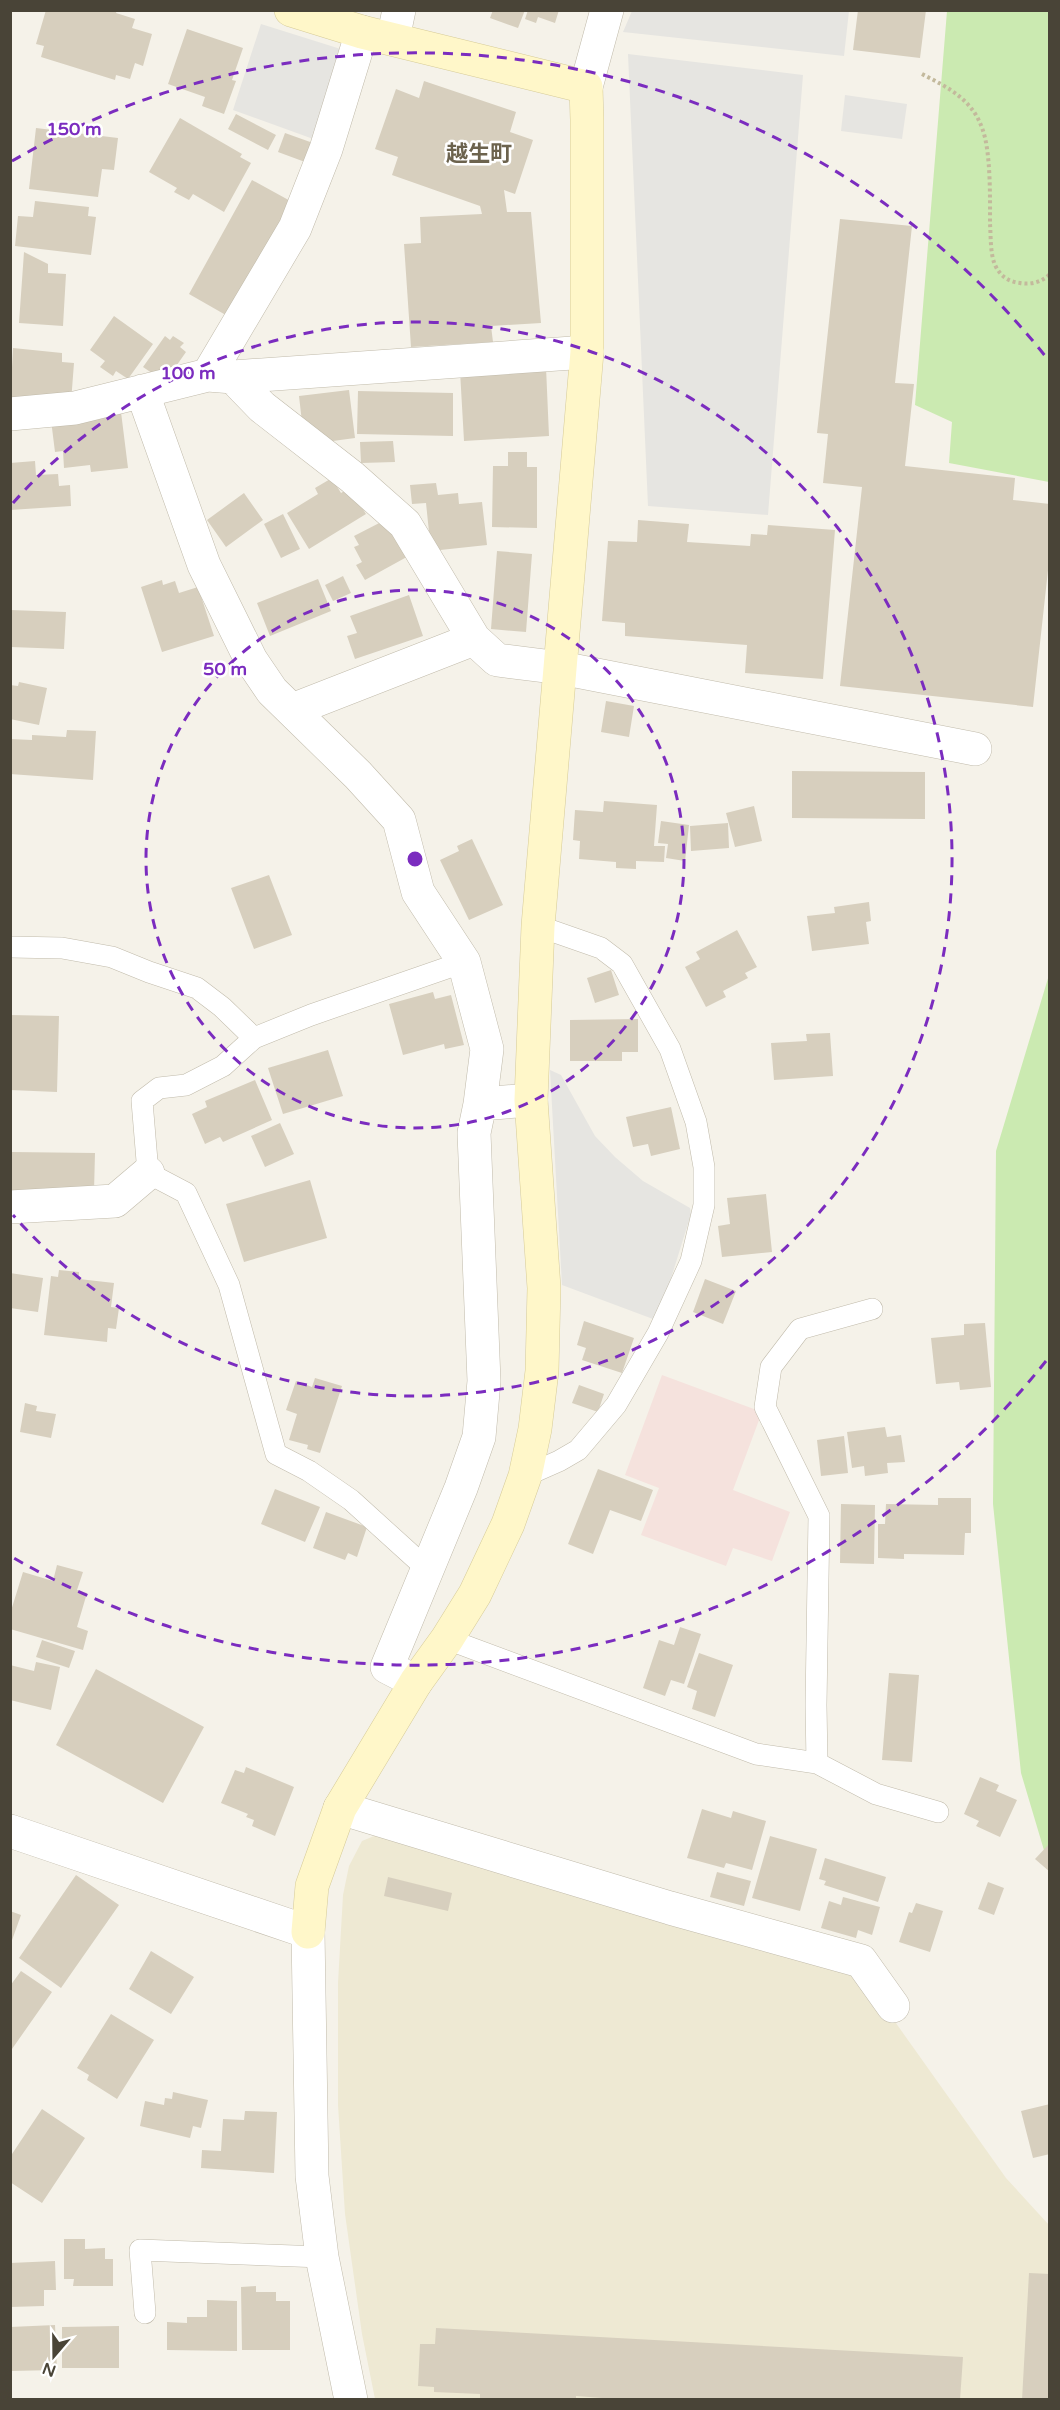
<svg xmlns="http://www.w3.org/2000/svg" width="1060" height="2410" viewBox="0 0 1060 2410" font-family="'Varela Round','Noto Sans JP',sans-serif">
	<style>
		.education { fill: #eee9d3 }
		.medical { fill: #f5e2dd }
		.green { fill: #cbeab1 }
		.parking { fill: #e6e5e1 }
		.building { fill: #d7cfbe }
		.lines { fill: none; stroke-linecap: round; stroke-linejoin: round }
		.lane-casing { stroke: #c1bbab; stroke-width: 22 }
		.street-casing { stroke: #c1bbab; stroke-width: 34 }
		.secondary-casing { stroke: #d6cb98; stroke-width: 34 }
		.path { stroke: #c3b99c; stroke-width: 4; stroke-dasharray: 3 3; stroke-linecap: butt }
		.lane { stroke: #fff; stroke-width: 21 }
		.street { stroke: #fff; stroke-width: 33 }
		.secondary { stroke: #fff7c9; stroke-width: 33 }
		.ring { fill: none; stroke: #7b2cbf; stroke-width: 3; stroke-dasharray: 10 8 }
		.labels { text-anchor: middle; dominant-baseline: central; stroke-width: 5; stroke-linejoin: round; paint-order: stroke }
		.district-label { font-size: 22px; font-weight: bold; fill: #6c634e; stroke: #fff }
		.centre { fill: #7b2cbf; stroke: #fff; stroke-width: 3 }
		.ring-label { font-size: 18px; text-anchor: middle; font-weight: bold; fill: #7b2cbf; stroke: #fff; stroke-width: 5; stroke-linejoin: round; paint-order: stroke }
	</style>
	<rect width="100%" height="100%" fill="#f5f2e9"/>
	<path class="education" d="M379,1834L858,1975L871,1988L1006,2178L1049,2225V2399H375L362,2334L345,2214L338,2105V1983L343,1895L349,1866L362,1841Z"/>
	<path class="medical" d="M662,1375L762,1412L733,1490L790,1512L772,1561L733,1548L726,1566L641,1535L659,1488L625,1475Z"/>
	<path class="green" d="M947,11H1049V482L949,463L952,422L915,405Z
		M1049,975V1867L1021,1773L993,1504L996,1151Z"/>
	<path class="parking" d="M632,11V10L849,11L844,56L623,32Z
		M261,24L347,51L316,140L233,110Z
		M628,54L803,75L768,515L648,506Z
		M845,95L907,104L902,139L841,131Z
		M550,1070L561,1075L595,1136L615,1157L643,1181L690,1208L691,1214L668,1288L653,1319L562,1285Z"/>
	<path class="building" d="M46,10H117L116,13L135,19L132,28L152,34L143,66L135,63L130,79L116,75L115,80L41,57L44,46L36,44Z
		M493,10H525L518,28L490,18Z
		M528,10H559L555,23L538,17L536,23L525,19Z
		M858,10H926L920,58L853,50Z
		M187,29L243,48L232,80L236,81L224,114L202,106L205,97L168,84Z
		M424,81L516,112L510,132L533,140L515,194L504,190L507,212H531L541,323L491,326L493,342L411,347L404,244L421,243L420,217L482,214L480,206L392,175L398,157L375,149L396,89L419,98Z
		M236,114L276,135L268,150L228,129Z
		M180,118L242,154L240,157L251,163L224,212L193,194L189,200L174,192L177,188L149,172Z
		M36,128L118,138L114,170L102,169L98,197L29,189Z
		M285,133L313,143L305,162L278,152Z
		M252,180L294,203L231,318L189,294Z
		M35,201L89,207L88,216L96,217L91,255L15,246L18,216L33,217Z
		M840,219L912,226L895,383L914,384L905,466L1015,478L1013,500L1050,504V552L1033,707L840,686L862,487L823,483L828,434L817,433Z
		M24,252L48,264V273L66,274L63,326L19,323Z
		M114,316L153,344L128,379L116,371L113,376L100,367L105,361L90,350Z
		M165,336L170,340L173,336L184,343L180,347L186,352L165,382L143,367Z
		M13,348L62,353V362L74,363L71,402L10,406Z
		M546,367L549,436L464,441L460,371Z
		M349,390L355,438L318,443L303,431L299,396Z
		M358,391L453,393V436L357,434Z
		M121,412L128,468L91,472L90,465L64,468L63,451L55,452L51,420Z
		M393,441L395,462L361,463L360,442Z
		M508,452H527V467H537V528L492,527L493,466H508Z
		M35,461L36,475L58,474L59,486L70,485L71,506L10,510V463Z
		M332,478L341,493L350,488L366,514L309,549L287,513L318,494L315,488Z
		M436,483L438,495L458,493L459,504L482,502L487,545L431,551L426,503L412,504L410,485Z
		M244,493L263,520L226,547L207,520Z
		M283,514L300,549L281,558L264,524Z
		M389,518L414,553L365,580L356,565L362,562L354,547L359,545L354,536Z
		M638,520L689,524L687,542L750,546L751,534L767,535L768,525L835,530L823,679L745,673L747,645L625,636V623L602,621L608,541L637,542Z
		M497,551L532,554L526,632L491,629Z
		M343,576L351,593L333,601L325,585Z
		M318,579L331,611L270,636L257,603Z
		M162,580L163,585L175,581L179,593L198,587L214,636L162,652L141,587Z
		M409,595L423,636L355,659L347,636L357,633L350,616Z
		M10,610L66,612L64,649L11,647Z
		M19,682L47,688L39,725L10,719V685L18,686Z
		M606,701L634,706L629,737L601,732Z
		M67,730L96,731L93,780L10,774V739L32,740V735L66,737Z
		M792,771L925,772V819L792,818Z
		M604,801L657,805L654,846H665L664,862L636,861V869L616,868V862L579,859L580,841L573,840L575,810L603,812Z
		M754,806L762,841L735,847L726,813Z
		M661,821L689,825L685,861L666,858L668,844L658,843Z
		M728,823L729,848L691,851L690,826Z
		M472,839L503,905L469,920L440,860L459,851L457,846Z
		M269,875L292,935L254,949L231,888Z
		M869,902L871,921L866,922L869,944L812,951L807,916L835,913L834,907Z
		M737,930L757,967L745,973L748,978L723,991L726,997L706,1007L685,967L700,959L696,952Z
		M611,970L619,995L595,1003L587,978Z
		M433,992L435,999L451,995L464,1045L445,1049L444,1044L403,1055L389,1004Z
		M10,1015L59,1016L57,1092L10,1090Z
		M638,1019V1052H622V1061H570V1020Z
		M830,1033L833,1076L774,1080L771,1043L807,1041L806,1034Z
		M328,1050L343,1096L283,1114L268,1068Z
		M255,1080L272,1120L223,1142L220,1137L205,1144L192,1114L207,1107L205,1101Z
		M671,1107L680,1149L651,1156L648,1144L633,1147L626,1117Z
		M280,1123L294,1154L265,1167L251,1136Z
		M12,1152L95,1153L94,1191H12Z
		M310,1180L327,1238L244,1262L226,1204Z
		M766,1194L772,1252L722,1257L718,1226L730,1224L727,1198Z
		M59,1270L79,1272V1279L114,1283L111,1307L119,1308L116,1329L108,1328L107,1342L44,1335L51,1276L58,1277Z
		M10,1273L43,1278L38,1312L10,1308Z
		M705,1279L736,1291L723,1324L693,1312Z
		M584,1321L634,1338L622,1373L582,1360L586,1348L577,1345Z
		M985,1323L991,1387L960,1390L959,1382L936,1384L931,1338L964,1335V1324Z
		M315,1378L342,1386L320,1453L307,1449L308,1445L289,1440L297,1414L286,1410L296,1381L312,1387Z
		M579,1385L604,1394L598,1412L572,1403Z
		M25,1403L37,1406L36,1411L56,1414L51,1438L20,1432Z
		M885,1427L887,1437L901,1435L905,1462L887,1463L888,1473L865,1476L864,1466L852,1468L847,1432Z
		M844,1436L848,1473L821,1476L817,1440Z
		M598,1469L653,1490L641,1521L610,1510L593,1554L568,1544Z
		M275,1489L320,1507L305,1542L261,1524Z
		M938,1498H971V1533H965L964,1555L904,1554V1559L878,1558V1524H885L886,1504L938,1505Z
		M841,1504L875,1505L874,1564L840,1563Z
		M326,1512L367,1527L357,1557L348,1553L345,1560L313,1548Z
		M57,1565L83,1572L77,1590L87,1593L77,1627L88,1631L83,1650L10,1629V1614L23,1572L53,1581Z
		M680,1627L701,1634L684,1684L671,1680L665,1696L643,1688L659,1640L674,1645Z
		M42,1640L75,1651L69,1668L36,1657Z
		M699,1653L733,1665L715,1717L692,1709L697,1691L687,1687Z
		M36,1662L60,1667L51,1710L10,1700V1665L34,1671Z
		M96,1669L204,1727L163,1803L56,1745Z
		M889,1673L919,1675L912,1762L882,1760Z
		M246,1767L294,1787L275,1836L252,1826L254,1820L246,1817L248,1814L221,1803L235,1770L244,1773Z
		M980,1777L999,1785L996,1791L1017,1800L1000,1837L976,1826L979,1821L964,1814Z
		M702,1809L731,1818L733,1811L766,1821L752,1870L726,1863L724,1868L687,1858Z
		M770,1836L817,1849L800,1911L752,1898Z
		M1050,1843V1872L1035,1859Z
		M825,1858L886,1877L878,1902L824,1885L826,1881L819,1879Z
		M717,1872L751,1881L744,1906L710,1897Z
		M76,1875L119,1905L61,1988L19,1958Z
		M388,1877L452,1893L448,1911L384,1896Z
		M988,1882L1004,1888L994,1915L978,1909Z
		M843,1897L880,1907L872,1935L858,1930L856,1938L821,1928L829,1901L841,1905Z
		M916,1903L943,1911L930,1952L899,1942L909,1912L912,1913Z
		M10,1911L21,1915L11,1943H10Z
		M151,1951L194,1977L171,2014L129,1989Z
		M21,1971L52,1992L12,2049L10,1986Z
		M111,2014L154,2040L117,2099L87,2080L89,2075L77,2068Z
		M173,2092L208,2100L201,2128L193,2126L190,2138L140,2126L145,2101L164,2105L165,2098L172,2099Z
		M1050,2104V2154L1033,2158L1021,2111Z
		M42,2109L85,2138L42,2203L10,2182V2157Z
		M245,2111L277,2112L274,2173L201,2168L202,2150L221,2151L223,2119L244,2120Z
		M64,2239H85V2249L105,2248V2259H113V2286H73L74,2279H64Z
		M55,2261L56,2290H44V2306L10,2307V2263Z
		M1029,2273L1050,2274V2400H1022Z
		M256,2286V2292H276V2301H290V2350H242L241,2287Z
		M207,2300L237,2301V2351L167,2350V2322L187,2323V2317H207Z
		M55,2325L57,2370L10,2371V2327Z
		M119,2326V2368H62V2327Z
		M436,2328L963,2357L960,2400H628L576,2396V2400H480V2394L434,2392V2387L418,2386L420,2344H435Z"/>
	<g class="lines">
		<defs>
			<path id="lane" d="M10,947L62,948L112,957L149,972L197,988L222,1007L254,1038
				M525,1476L559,1461L578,1450L616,1405L658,1333L691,1261L704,1205V1167L696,1122L670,1049L622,964L601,948L538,926
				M426,1568L351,1500L309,1471L276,1454L229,1285L186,1193L148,1173L142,1101L159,1088L186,1085L223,1066L254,1038L311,1015L464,962
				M447,1639L756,1754L817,1763L876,1794L938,1812
				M817,1763L816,1705L819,1516L765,1407L771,1367L800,1329L872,1309
				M145,2313L140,2250L322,2257"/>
			<path id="street" d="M393,39L399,10
				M586,87L607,10
				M208,375L295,228L326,149L362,32
				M233,377L262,407L352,477L405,524L474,639L497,660L561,668L975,749
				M142,391L204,565L251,660L272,691L358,775L399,820L418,892L464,962L487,1049L480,1104L531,1100
				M10,414L75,408L208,375L233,377L587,352
				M292,710L474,639
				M10,1207L115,1201L148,1173
				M416,1682L387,1667L461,1488L479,1437L484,1381L474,1133L480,1104
				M340,1808L670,1908L861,1961L893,2006
				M10,1831L308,1932L312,2176L322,2257L351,2400"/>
			<path id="secondary" d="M291,10L362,32L586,87L587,120V352L538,926L531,1100L544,1288L542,1371L535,1429L525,1476L508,1524L475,1594L447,1639L416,1682L340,1808L312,1886L308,1932"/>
		</defs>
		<use href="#lane" class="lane-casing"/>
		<use href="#street" class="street-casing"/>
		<use href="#secondary" class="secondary-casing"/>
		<path class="path" d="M922,74C947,87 972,99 982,128C991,150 990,199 990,224C991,237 990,253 995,265C1000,276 1009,282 1020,283C1031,285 1042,282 1050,274"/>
		<use href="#lane" class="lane"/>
		<use href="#street" class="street"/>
		<use href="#secondary" class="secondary"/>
	</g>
	<g class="ring">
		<circle cx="415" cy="859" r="269"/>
		<path d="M13 503A537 537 0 1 1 13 1215"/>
		<path d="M1046 1361A806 806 0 0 1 12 1557M12 161A806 806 0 0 1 1046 357"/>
	</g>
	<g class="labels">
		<g class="district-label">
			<text x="479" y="154">越生町</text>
		</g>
	</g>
	<circle cx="415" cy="859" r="9" class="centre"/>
	<g class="ring-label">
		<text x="74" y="135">150 m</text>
		<text x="188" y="379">100 m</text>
		<text x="225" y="675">50 m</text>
	</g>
	<rect width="1060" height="2410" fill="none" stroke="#494437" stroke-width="24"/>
	<g transform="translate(54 2356) rotate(200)" stroke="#ffffff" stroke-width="4.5" paint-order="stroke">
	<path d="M0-4.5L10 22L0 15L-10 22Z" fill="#494437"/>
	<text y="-9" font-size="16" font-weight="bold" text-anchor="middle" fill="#494437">N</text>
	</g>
</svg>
